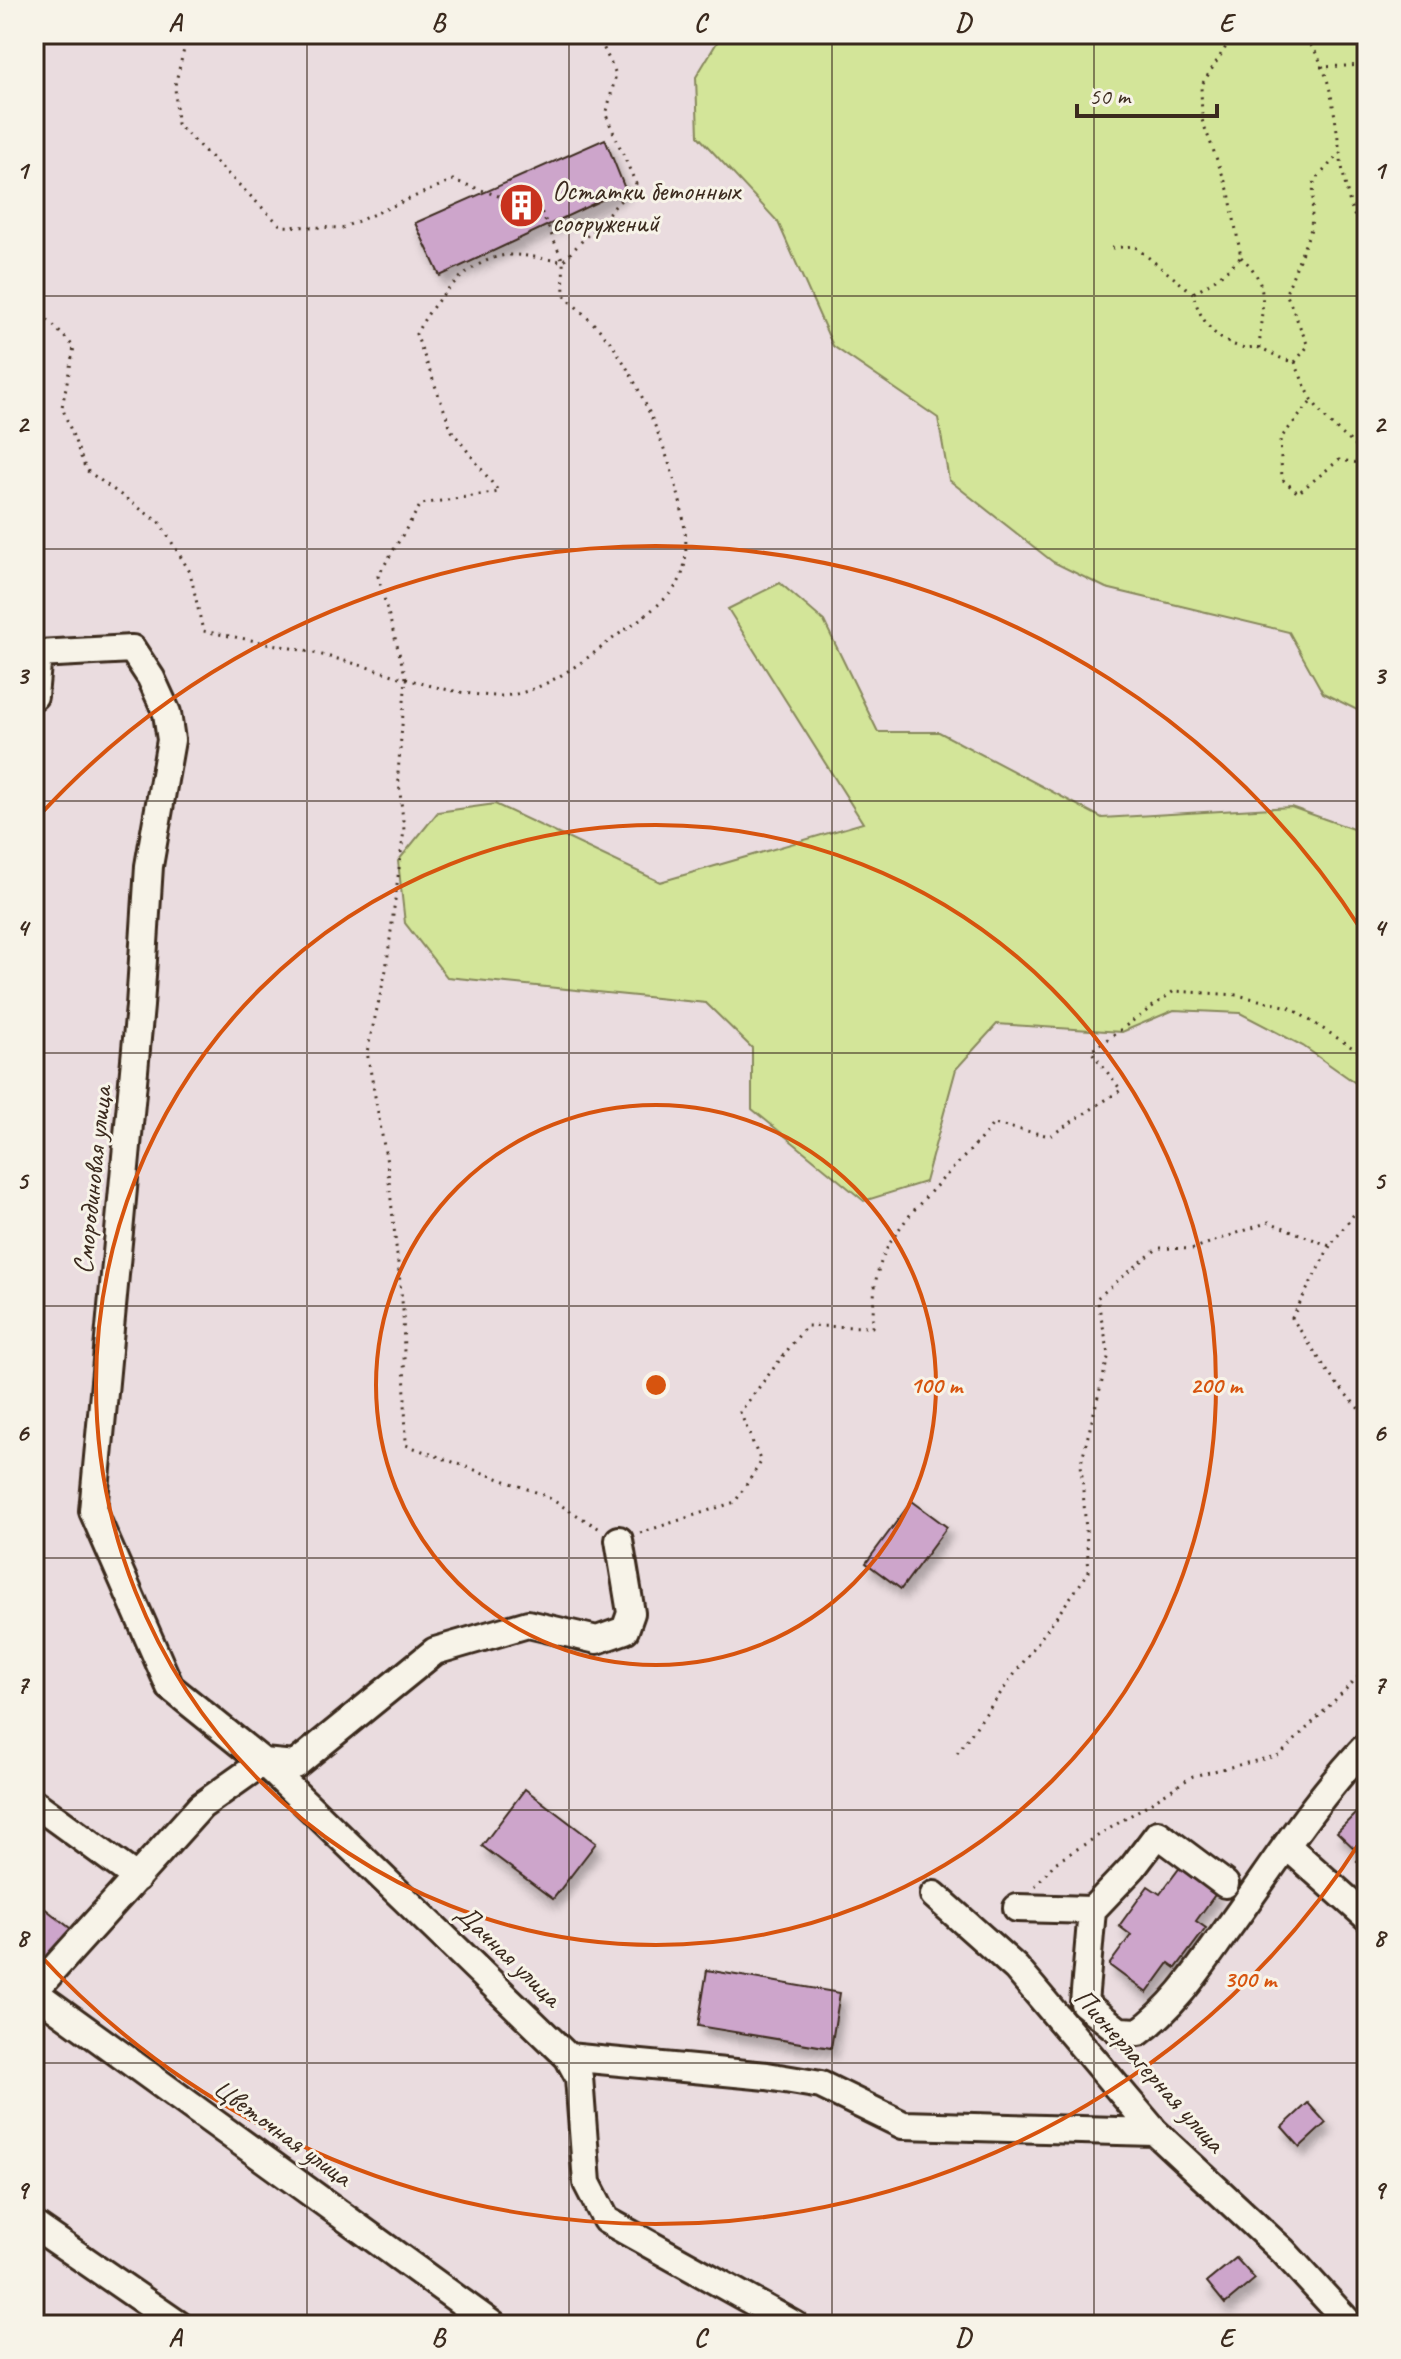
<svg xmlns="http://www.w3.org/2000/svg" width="1401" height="2359" viewBox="0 0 1401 2359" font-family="Caveat,sans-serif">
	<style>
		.green { fill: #d3e599; stroke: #87885c; stroke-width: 2 }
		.building { fill: #cda5cb; stroke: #3b2a1e; stroke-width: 2; filter: url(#shadow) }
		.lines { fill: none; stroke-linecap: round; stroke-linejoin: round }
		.minor-casing { stroke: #3b2a1e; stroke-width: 32 }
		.path { stroke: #3b2a1e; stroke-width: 3; stroke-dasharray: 2 6; stroke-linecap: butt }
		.minor { stroke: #f7f3e8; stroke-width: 26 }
		.grid { fill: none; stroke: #3b2a1e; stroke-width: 2; stroke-opacity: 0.55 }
		.ring { fill: none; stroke: #d7540e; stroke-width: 4 }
		.labels { text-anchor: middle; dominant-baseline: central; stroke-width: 6; stroke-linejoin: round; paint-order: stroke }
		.poi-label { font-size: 28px; fill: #3b2a1e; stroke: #f7f3e8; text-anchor: start }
		.street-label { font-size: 28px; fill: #3b2a1e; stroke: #f7f3e8 }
		.centre { fill: #d7540e; stroke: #f7f3e8; stroke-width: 4 }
		.ring-label { font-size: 24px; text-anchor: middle; font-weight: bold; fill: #d7540e; stroke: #f7f3e8; stroke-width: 6; stroke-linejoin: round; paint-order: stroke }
		.neatline { fill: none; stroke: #3b2a1e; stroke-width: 3 }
		.grid-label { font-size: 26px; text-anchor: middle; font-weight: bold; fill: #3b2a1e }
	</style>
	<defs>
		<filter id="shadow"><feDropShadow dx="5" dy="9" stdDeviation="4" flood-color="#0004"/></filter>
	</defs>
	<rect width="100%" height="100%" fill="#eadcdf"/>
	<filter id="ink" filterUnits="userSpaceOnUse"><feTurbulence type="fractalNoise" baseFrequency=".0125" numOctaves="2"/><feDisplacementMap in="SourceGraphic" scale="16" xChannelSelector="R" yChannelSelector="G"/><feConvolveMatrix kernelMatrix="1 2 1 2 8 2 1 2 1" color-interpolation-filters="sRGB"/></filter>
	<g filter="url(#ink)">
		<path class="green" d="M722,34H1367V715L1323,693L1289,632L1106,588L1053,562L949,480L938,418L833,346L778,222L698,136L696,77Z
			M780,583L824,621L878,732H939L1102,818L1291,807L1367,834V1091L1303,1046L1240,1013L1174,1010L1122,1032L997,1024L956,1069L925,1182L864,1201L752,1109V1048L706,1003L447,977L405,923L398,861L438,812L495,804L660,882L863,823L728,609Z"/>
		<path class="building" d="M605,139L625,189L440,276L415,223Z
			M912,1501L947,1527L901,1589L866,1563Z
			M525,1789L596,1843L553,1899L482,1846Z
			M1367,1802V1871L1357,1861L1362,1856L1337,1832Z
			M1181,1866L1217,1892L1196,1921L1206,1928L1176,1968L1169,1963L1147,1993L1109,1965L1131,1935L1119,1926L1148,1886L1160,1894Z
			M43,1907L75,1932L49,1966L34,1954V1918Z
			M707,1970L840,1993L831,2048L698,2026Z
			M1308,2103L1326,2123L1300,2147L1282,2127Z
			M1236,2258L1255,2279L1225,2304L1207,2282Z"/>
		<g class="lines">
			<defs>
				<path id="minor" d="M34,653L38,654L34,696
					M38,654L132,649L151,678L167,713L171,740L149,866L140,1006L93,1511L170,1687L263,1762L568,2057L767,2076L821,2085L903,2125L1155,2132
					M263,1762L295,1765L435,1651L528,1624L597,1640L625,1630L631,1613L619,1540
					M34,1803L137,1878
					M1287,1846L1367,1917
					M934,1895L1016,1968L1155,2132L1283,2251L1351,2325
					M1017,1908L1092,1910L1133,1867L1158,1834L1225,1884
					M1092,1910L1084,2003L1119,2031L1139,2032C1175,2006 1200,1967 1226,1931C1272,1868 1313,1801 1367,1745
					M34,1991L201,1806L263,1762
					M34,1992L493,2325
					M568,2057L579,2077L587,2183L606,2220L795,2325
					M34,2225L179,2325"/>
			</defs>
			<use href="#minor" class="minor-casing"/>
			<path class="path" d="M597,34L616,74L606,115L636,184L563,261C545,260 518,252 501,256C464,264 432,303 416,334L452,431L499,492L421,504L378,576L406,678L398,773L404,830L386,970L367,1052L387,1163L403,1310L406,1445L544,1495L600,1529
				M1234,34L1201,86L1202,120L1229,192L1241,257L1219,277L1193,293C1199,318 1214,341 1241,347C1247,349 1254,346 1260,348C1274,353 1277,359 1295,362C1314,411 1325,422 1367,454
				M1299,34C1350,71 1327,190 1367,237
				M1320,67L1367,65
				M1112,248L1134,246L1193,293
				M1241,257C1275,287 1258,311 1260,349
				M34,312L45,317L74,347L62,407L86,470L160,523L190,572L203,631C250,640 298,648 345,661C395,674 446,695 498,696C537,696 577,666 606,644C628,626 659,609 676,586C712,538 641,379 607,338C594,323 578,309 564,295L563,261L541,211L453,180L342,228L281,226L177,124L175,85L188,34
				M1295,362L1308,346L1286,293L1311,229L1314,181L1343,150
				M1310,403L1280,439L1282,479L1298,493L1339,460L1367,464
				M1330,1246L1292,1318L1334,1381L1367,1418
				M640,1533L735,1502L761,1462L740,1412L806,1326L872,1327C874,1308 873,1283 880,1265C895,1217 961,1166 993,1124L1050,1136L1121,1090L1091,1051L1174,991L1237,995L1289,1007L1367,1057
				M957,1753L1089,1572L1081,1463L1109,1354L1097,1298L1158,1248L1192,1249L1269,1222L1330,1246L1367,1197
				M1035,1886L1055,1863L1193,1776L1280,1755L1367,1668"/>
			<use href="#minor" class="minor"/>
		</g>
	</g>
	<path class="grid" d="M307,34V2325M569,34V2325M832,34V2325M1094,34V2325M34,296H1367M34,549H1367M34,801H1367M34,1053H1367M34,1306H1367M34,1558H1367M34,1810H1367M34,2063H1367"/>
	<g class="ring">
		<circle cx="656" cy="1385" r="280"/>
		<circle cx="656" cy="1385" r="560"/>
		<path d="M1364 1836A840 840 0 0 1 37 1952M37 818A840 840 0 0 1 1364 934"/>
	</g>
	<defs>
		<symbol id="building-disc" viewBox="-11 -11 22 22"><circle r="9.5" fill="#c8321e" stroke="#f7f3e8"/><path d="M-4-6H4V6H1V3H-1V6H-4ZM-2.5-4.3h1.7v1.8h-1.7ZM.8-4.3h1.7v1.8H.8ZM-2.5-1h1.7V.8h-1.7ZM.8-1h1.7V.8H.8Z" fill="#fff"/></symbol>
	</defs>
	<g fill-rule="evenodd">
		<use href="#building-disc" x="496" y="180" width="51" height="51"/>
	</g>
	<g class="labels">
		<g class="poi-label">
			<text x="552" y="190">Остатки бетонных<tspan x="552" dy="32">сооружений</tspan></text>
		</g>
		<g class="street-label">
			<text transform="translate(92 1180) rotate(-84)">Смородиновая улица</text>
			<text transform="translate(509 1955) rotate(44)">Дачная улица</text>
			<text transform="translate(1150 2070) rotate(48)">Пионерлагерная улица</text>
			<text transform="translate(283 2132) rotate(36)">Цветочная улица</text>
		</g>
	</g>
	<circle cx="656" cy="1385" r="12" class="centre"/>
	<g class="ring-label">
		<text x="936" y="1393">100 m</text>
		<text x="1216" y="1393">200 m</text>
		<text x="1250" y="1987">300 m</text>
	</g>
	<rect width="1401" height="2359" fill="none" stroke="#f7f3e8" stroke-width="88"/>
	<path d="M1077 104v12h140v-12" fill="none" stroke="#3b2a1e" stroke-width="4"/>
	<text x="1089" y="104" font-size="24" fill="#3b2a1e" stroke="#f7f3e8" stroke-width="6" paint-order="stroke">50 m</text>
	<rect x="44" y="44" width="1313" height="2271" class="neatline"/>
	<g class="grid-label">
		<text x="175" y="31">A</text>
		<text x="438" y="31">B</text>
		<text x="700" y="31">C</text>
		<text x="963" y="31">D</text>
		<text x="1226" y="31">E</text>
		<text x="22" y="179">1</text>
		<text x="1379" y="179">1</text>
		<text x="22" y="432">2</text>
		<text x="1379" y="432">2</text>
		<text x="22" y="684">3</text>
		<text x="1379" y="684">3</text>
		<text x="22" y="936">4</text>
		<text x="1379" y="936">4</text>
		<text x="22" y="1189">5</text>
		<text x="1379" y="1189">5</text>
		<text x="22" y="1441">6</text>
		<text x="1379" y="1441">6</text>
		<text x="22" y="1693">7</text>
		<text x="1379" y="1693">7</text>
		<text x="22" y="1946">8</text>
		<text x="1379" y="1946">8</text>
		<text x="22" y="2198">9</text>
		<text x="1379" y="2198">9</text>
		<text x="175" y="2346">A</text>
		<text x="438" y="2346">B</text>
		<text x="700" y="2346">C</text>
		<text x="963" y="2346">D</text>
		<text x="1226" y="2346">E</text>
	</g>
</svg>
